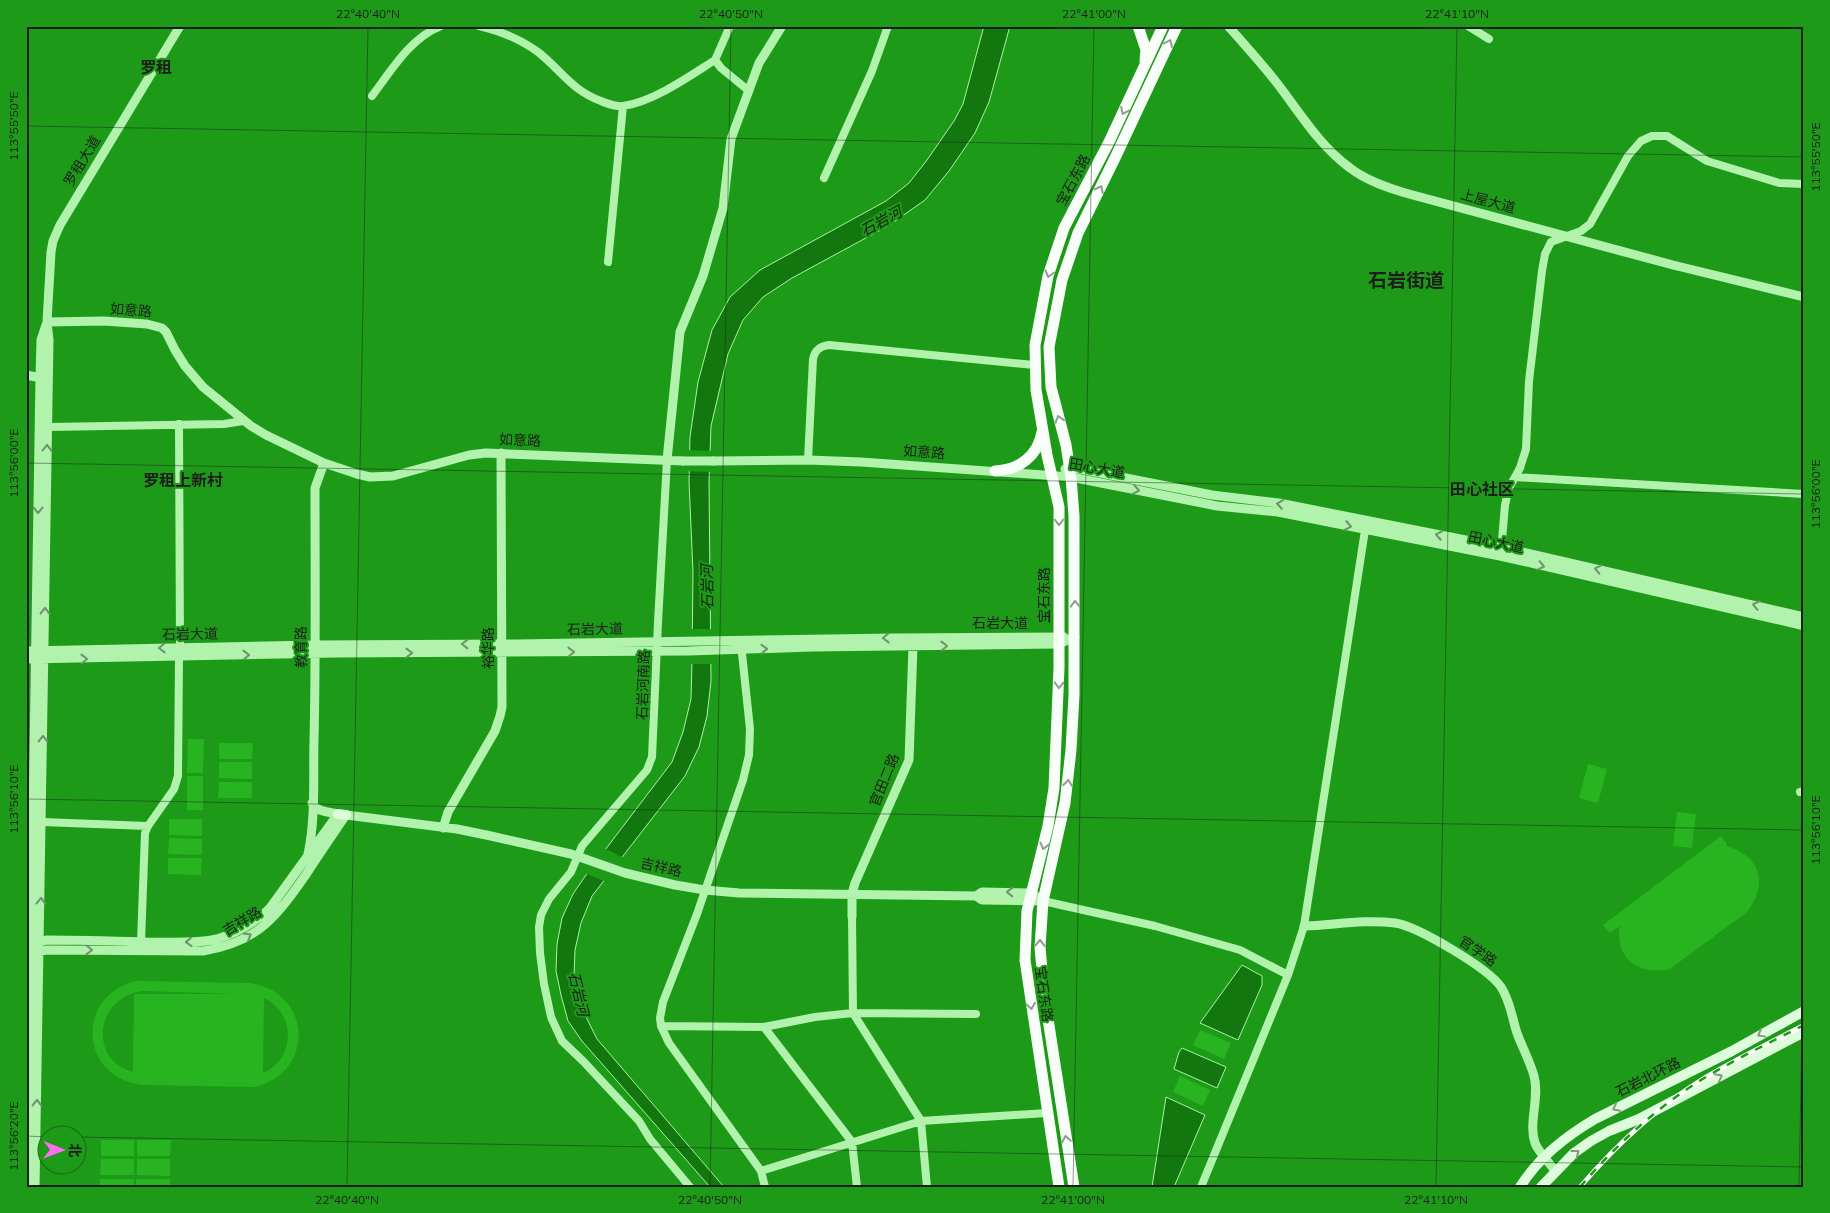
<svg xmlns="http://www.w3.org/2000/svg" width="1830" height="1213" viewBox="0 0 1830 1213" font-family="Mulish,'Noto Sans SC',sans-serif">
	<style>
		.green { fill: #28b420; fill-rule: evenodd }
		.water { fill: #13770f; stroke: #a6f4a0 }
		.pier { fill: #1d9a18 }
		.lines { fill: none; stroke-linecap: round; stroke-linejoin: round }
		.minor { stroke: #b1f2ad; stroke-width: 8 }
		.tertiary { stroke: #b1f2ad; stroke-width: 9 }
		.secondary { stroke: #ddfcdc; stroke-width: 10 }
		.primary { stroke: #f8fff8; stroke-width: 11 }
		.rail-casing { stroke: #fff; stroke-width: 4.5 }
		.rail { stroke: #1d9a18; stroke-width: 2.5; stroke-dasharray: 8; stroke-linecap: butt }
		.tertiary-bridge { stroke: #b1f2ad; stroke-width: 9 }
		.oneway { stroke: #959995 }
		.oneway2 { stroke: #6e926c }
		.oneway3 { stroke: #879886 }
		.ticks { fill: none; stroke: #1d1d1d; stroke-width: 1; stroke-opacity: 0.45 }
		.labels { text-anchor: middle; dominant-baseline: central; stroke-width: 4; stroke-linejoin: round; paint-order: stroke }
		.street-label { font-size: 14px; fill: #1d1d1d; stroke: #1d9a18 }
		.water-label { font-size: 15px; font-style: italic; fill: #1a1d19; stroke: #1d9a18 }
		.quarter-label { font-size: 16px; font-weight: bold; fill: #1d1d1d; stroke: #1d9a18 }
		.district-label { font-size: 19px; font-weight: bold; fill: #1d1d1d; stroke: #1d9a18 }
		.neatline { fill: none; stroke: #1d1d1d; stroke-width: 2 }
		.ticks-label { font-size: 12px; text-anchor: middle; fill: #1d1d1d }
	</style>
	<rect width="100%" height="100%" fill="#1d9a18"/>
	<path class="green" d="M188,739H204L203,773H187Z
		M219,743H253L252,759H219Z
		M219,762H252V779L219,778Z
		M1588,764L1607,769L1598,803L1579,798Z
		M187,776H203V810H187Z
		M219,782H252V798H218Z
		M1677,812L1696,814L1692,848L1673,846Z
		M169,819H202V836L169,835Z
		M1721,836L1727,844L1726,846C1760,855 1769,884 1747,912L1670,969C1640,976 1614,959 1620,926L1610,933L1603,925Z
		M169,838L202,839V855L168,854Z
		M168,858H202L201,875L168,874Z
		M136,981L249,983C312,991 316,1072 255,1087L142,1085C79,1077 75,996 136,981ZM145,991L235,994H134L133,1072C86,1059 97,994 145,991ZM264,998C296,1013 296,1059 263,1073Z
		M1200,1030L1231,1043L1224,1059L1193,1045Z
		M1180,1076L1210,1090L1203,1106L1173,1092Z
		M101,1140H134V1156H101Z
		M137,1140H171L170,1156H137Z
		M101,1159H134V1175H100Z
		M137,1159H170V1176L137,1175Z
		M100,1179H134V1187H100Z
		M136,1179H170V1187H136Z"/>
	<path class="water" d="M984,26H1010L989,102L975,133L949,171L925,200L888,226L792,278L763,297L743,320L728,354L711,426L709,482L711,681L707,716L699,747L685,776L592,896L581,923L575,950L574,977L582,1009L597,1039L724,1187H710L582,1041L568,1021L561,995L556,971L557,944L562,918L573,894L586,875L672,762L683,732L691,699L692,661L693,572L689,482L690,437L698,382L712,330L730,297L760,270L886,201L909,183L927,160L954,121L963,104Z
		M1242,965L1262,976V985L1238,1040L1200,1023Z
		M1182,1048L1226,1067L1217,1088L1174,1069L1179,1052Z
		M1166,1097L1205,1115L1174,1187H1152Z"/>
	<path class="pier" d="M687,450L713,451L712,472L686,471Z
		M690,629H713V664H689Z
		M603,848L625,858L607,882L584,873Z"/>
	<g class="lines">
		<path class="minor" d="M479,26C501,31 520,39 538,52C561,70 571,90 601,101C608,104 615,107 623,106C653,102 690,76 715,60
			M730,26L715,60L721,68L749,91
			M1468,26L1489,39
			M372,96C391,71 410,38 441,26
			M824,178L872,71L888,26
			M608,262L623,106
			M179,424L180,648
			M48,427L224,424L243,421
			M667,460L658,622L652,757L647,770L641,777L582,846L571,872L549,899L541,915L539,927L540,953L544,984L551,1017L562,1041L583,1061L639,1121L650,1139L690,1187
			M808,460L813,359C815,350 820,346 829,345L1034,365
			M1515,477L1804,494
			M1501,552L1505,505L1509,488L1520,468L1526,449L1529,381L1542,271L1545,254L1551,242L1581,231L1590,224L1628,156L1641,141L1652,136H1667L1707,161L1779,183L1804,184
			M741,644L750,729L749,755L743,780L697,914L663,1002L660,1018L661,1026L669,1043L761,1171L765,1187
			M1800,792L1804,791
			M42,822L148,826
			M1043,901L1155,926L1240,950L1288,975
			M852,917L853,1013L921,1121L927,1187
			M141,942L145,833L148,826L174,789L178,776L179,657
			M661,1026L764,1027L815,1017L853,1013L976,1014
			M764,1027L852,1142L857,1187
			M761,1171L921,1121L1047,1113
			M1201,1187L1288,975L1304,926L1365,530"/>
		<path class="tertiary" d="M1228,26C1246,46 1264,66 1280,87C1301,115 1321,147 1350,168C1367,181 1388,188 1409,194L1673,265L1804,297
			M47,322L104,321L147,324L162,328L166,332L175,350L185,366L203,387L251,426L266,435L324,463L357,474L370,477L393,476L469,455L486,453L683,461
			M26,375L46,379
			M667,460L680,332L703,276L723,208L731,139L759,63L782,26
			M713,461L808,460L861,462L1071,477L1217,506L1278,512L1500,556L1775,619L1804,626
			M1065,469L1070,467L1212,495L1279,503L1501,547L1804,617
			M26,651L315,645L516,644L894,638L1064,637
			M26,659L336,653L689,651L812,647L1059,644L1075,637
			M443,828L448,812L495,731L500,716L502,707L501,453
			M308,854C316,817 313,777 314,740C316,656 315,572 315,488L324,463
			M976,896L982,892L1031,893L1036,896
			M852,917V894L855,883L909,760L913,646
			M1304,926C1334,925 1365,919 1395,923C1417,926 1488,968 1501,987C1510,1000 1512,1018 1517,1033C1522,1047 1530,1061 1534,1076C1540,1098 1528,1123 1535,1143C1539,1153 1549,1162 1555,1171
			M36,942L47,940C80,940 114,941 147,942C170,942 194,944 217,939C237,933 255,923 270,908L338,814C328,812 317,812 312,803
			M26,953L47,950L203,951C259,942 277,916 307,873C320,853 333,834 346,815L457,829L491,836L571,854L625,873L675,885L705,890L739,893L976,896L982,900L1043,901
			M27,1187L40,378L41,340L46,325
			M35,1187L49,340L47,322L51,252L53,241L60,225L180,26"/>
		<path class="secondary" d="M338,814L346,815
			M1520,1187C1539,1157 1565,1137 1595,1119L1732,1051L1804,1011
			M1541,1187L1574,1153L1591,1141L1609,1131L1639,1119L1804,1032"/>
		<path class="primary" d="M1138,26L1146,50L1145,61
			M995,471C1019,470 1038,456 1042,432
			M1059,1187L1025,960L1027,911L1048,826L1054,788L1059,668V507L1047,455L1036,390L1035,345L1048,276L1064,228L1109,142L1163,26
			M1074,1187L1044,993L1040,947L1043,901L1065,803L1071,750L1074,695V516L1071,477L1066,445L1051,387L1049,347L1062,280L1078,233L1115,158L1177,26"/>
		<defs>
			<path id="rail" d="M1580,1187C1617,1144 1658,1106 1706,1077C1738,1058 1771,1042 1804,1025"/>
		</defs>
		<use href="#rail" class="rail-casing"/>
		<use href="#rail" class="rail"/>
		<path class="tertiary-bridge" d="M683,461H713"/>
	</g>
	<defs><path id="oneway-chevron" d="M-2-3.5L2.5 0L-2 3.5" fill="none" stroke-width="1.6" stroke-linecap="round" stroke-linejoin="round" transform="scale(1.25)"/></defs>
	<g class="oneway">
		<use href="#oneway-chevron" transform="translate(1169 43) rotate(-65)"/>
		<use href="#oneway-chevron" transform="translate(1124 111) rotate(115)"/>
		<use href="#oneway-chevron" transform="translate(1100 189) rotate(-63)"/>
		<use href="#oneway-chevron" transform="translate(1049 274) rotate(106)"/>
		<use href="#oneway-chevron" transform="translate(1059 419) rotate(-107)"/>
		<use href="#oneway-chevron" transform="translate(1059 522) rotate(90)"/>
		<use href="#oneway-chevron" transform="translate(1075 604) rotate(-91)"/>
		<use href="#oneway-chevron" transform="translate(1059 685) rotate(92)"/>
		<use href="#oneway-chevron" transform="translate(1068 783) rotate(-83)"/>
		<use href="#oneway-chevron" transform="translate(1044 846) rotate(104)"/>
		<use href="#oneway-chevron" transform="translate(1040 943) rotate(-89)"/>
		<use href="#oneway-chevron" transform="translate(1031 1006) rotate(81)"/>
		<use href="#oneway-chevron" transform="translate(1066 1139) rotate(-99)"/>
	</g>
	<g class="oneway2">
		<use href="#oneway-chevron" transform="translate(47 448) rotate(-89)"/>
		<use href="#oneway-chevron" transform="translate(1136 490) rotate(11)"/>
		<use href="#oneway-chevron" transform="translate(1280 504) rotate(-171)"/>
		<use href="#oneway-chevron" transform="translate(38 510) rotate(91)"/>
		<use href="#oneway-chevron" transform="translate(1348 526) rotate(11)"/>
		<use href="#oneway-chevron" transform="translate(1439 535) rotate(-169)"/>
		<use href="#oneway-chevron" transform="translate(1541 566) rotate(13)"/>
		<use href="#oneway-chevron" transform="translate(1598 569) rotate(-167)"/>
		<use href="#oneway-chevron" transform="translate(1756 605) rotate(-168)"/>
		<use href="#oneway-chevron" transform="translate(45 611) rotate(-89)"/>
		<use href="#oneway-chevron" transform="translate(886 638) rotate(179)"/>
		<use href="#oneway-chevron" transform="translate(465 644) rotate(180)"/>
		<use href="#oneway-chevron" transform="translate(944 646) rotate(-1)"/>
		<use href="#oneway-chevron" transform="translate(162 648) rotate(179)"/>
		<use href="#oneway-chevron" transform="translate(764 649) rotate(-2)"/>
		<use href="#oneway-chevron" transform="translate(571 652) rotate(-1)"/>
		<use href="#oneway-chevron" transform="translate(409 653)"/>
		<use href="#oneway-chevron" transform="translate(246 655) rotate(-1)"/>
		<use href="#oneway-chevron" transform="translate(84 659) rotate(-1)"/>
		<use href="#oneway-chevron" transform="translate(43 739) rotate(-89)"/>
		<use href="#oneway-chevron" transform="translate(1010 892) rotate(-179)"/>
		<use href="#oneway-chevron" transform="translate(41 901) rotate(-89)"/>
		<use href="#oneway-chevron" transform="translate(248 936) rotate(-30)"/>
		<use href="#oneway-chevron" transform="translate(189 942) rotate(178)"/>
		<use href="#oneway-chevron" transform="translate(89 950) rotate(1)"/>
		<use href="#oneway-chevron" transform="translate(37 1103) rotate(-89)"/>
	</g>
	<g class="oneway3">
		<use href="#oneway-chevron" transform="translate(1761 1034) rotate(151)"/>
		<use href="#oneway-chevron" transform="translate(1719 1077) rotate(-28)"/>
		<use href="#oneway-chevron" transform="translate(1616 1108) rotate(153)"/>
		<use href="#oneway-chevron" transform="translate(1576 1153) rotate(-38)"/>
	</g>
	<path class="ticks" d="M26,126L1804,157M26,463L1804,494M26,799L1804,830M26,1136L48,1137M78,1137L1804,1167M347,1187L368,26M710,1187L731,26M1073,1187L1094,26M1436,1187L1457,26M1799,1187L1804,929"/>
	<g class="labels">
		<g class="street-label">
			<text transform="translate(82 161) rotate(-59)">罗租大道</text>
			<text transform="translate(1073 180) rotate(-62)">宝石东路</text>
			<text transform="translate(1488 201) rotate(15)">上屋大道</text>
			<text transform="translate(131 310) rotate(5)">如意路</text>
			<text transform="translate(520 440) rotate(3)">如意路</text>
			<text transform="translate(924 452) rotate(4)">如意路</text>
			<text transform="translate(1097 468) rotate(10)">田心大道</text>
			<text transform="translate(1496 542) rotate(12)">田心大道</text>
			<text transform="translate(1044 595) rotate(-90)">宝石东路</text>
			<text x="1000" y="623">石岩大道</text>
			<text transform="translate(595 629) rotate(-1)">石岩大道</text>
			<text transform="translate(190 634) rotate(-1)">石岩大道</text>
			<text transform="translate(301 647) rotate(-91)">教育路</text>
			<text transform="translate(488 648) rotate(-90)">裕华路</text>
			<text transform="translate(643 685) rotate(-88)">石岩河南路</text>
			<text transform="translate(884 780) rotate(-68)">官田二路</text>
			<text transform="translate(661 867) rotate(13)">吉祥路</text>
			<text transform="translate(242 921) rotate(-31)">吉祥路</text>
			<text transform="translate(1478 951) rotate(34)">官学路</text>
			<text transform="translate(1044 994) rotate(82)">宝石东路</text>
			<text transform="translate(1648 1077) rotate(-27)">石岩北环路</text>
		</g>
		<g class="water-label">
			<text transform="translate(881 221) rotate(-29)">石岩河</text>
			<text transform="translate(707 587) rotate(-91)">石岩河</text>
			<text transform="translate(579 994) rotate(77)">石岩河</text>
		</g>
		<g class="quarter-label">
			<text x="156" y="67">罗租</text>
			<text x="183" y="480">罗租上新村</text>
			<text x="1482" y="489">田心社区</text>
		</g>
		<g class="district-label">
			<text x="1406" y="280">石岩街道</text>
		</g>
	</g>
	<rect width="1830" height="1213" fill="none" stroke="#1d9a18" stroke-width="55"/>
	<g transform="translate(62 1150) rotate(91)"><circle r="24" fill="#1d9a18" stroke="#1d681a"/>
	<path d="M0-4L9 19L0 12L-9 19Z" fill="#ff6ef0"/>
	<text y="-8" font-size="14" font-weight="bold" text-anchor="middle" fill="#1d1d1d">北</text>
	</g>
	<rect x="28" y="28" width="1774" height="1158" class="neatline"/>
	<g class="ticks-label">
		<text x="368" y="18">22°40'40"N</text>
		<text x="731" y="18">22°40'50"N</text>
		<text x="1094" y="18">22°41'00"N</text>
		<text x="1457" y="18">22°41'10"N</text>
		<text transform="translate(14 126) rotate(-90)" y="4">113°55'50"E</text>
		<text transform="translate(1816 157) rotate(-90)" y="4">113°55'50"E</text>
		<text transform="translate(14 463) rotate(-90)" y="4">113°56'00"E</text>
		<text transform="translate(1816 494) rotate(-90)" y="4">113°56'00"E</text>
		<text transform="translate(14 799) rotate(-90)" y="4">113°56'10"E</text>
		<text transform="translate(1816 830) rotate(-90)" y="4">113°56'10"E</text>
		<text transform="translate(14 1136) rotate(-90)" y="4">113°56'20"E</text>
		<text x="347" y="1204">22°40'40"N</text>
		<text x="710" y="1204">22°40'50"N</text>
		<text x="1073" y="1204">22°41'00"N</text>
		<text x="1436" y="1204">22°41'10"N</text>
	</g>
</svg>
